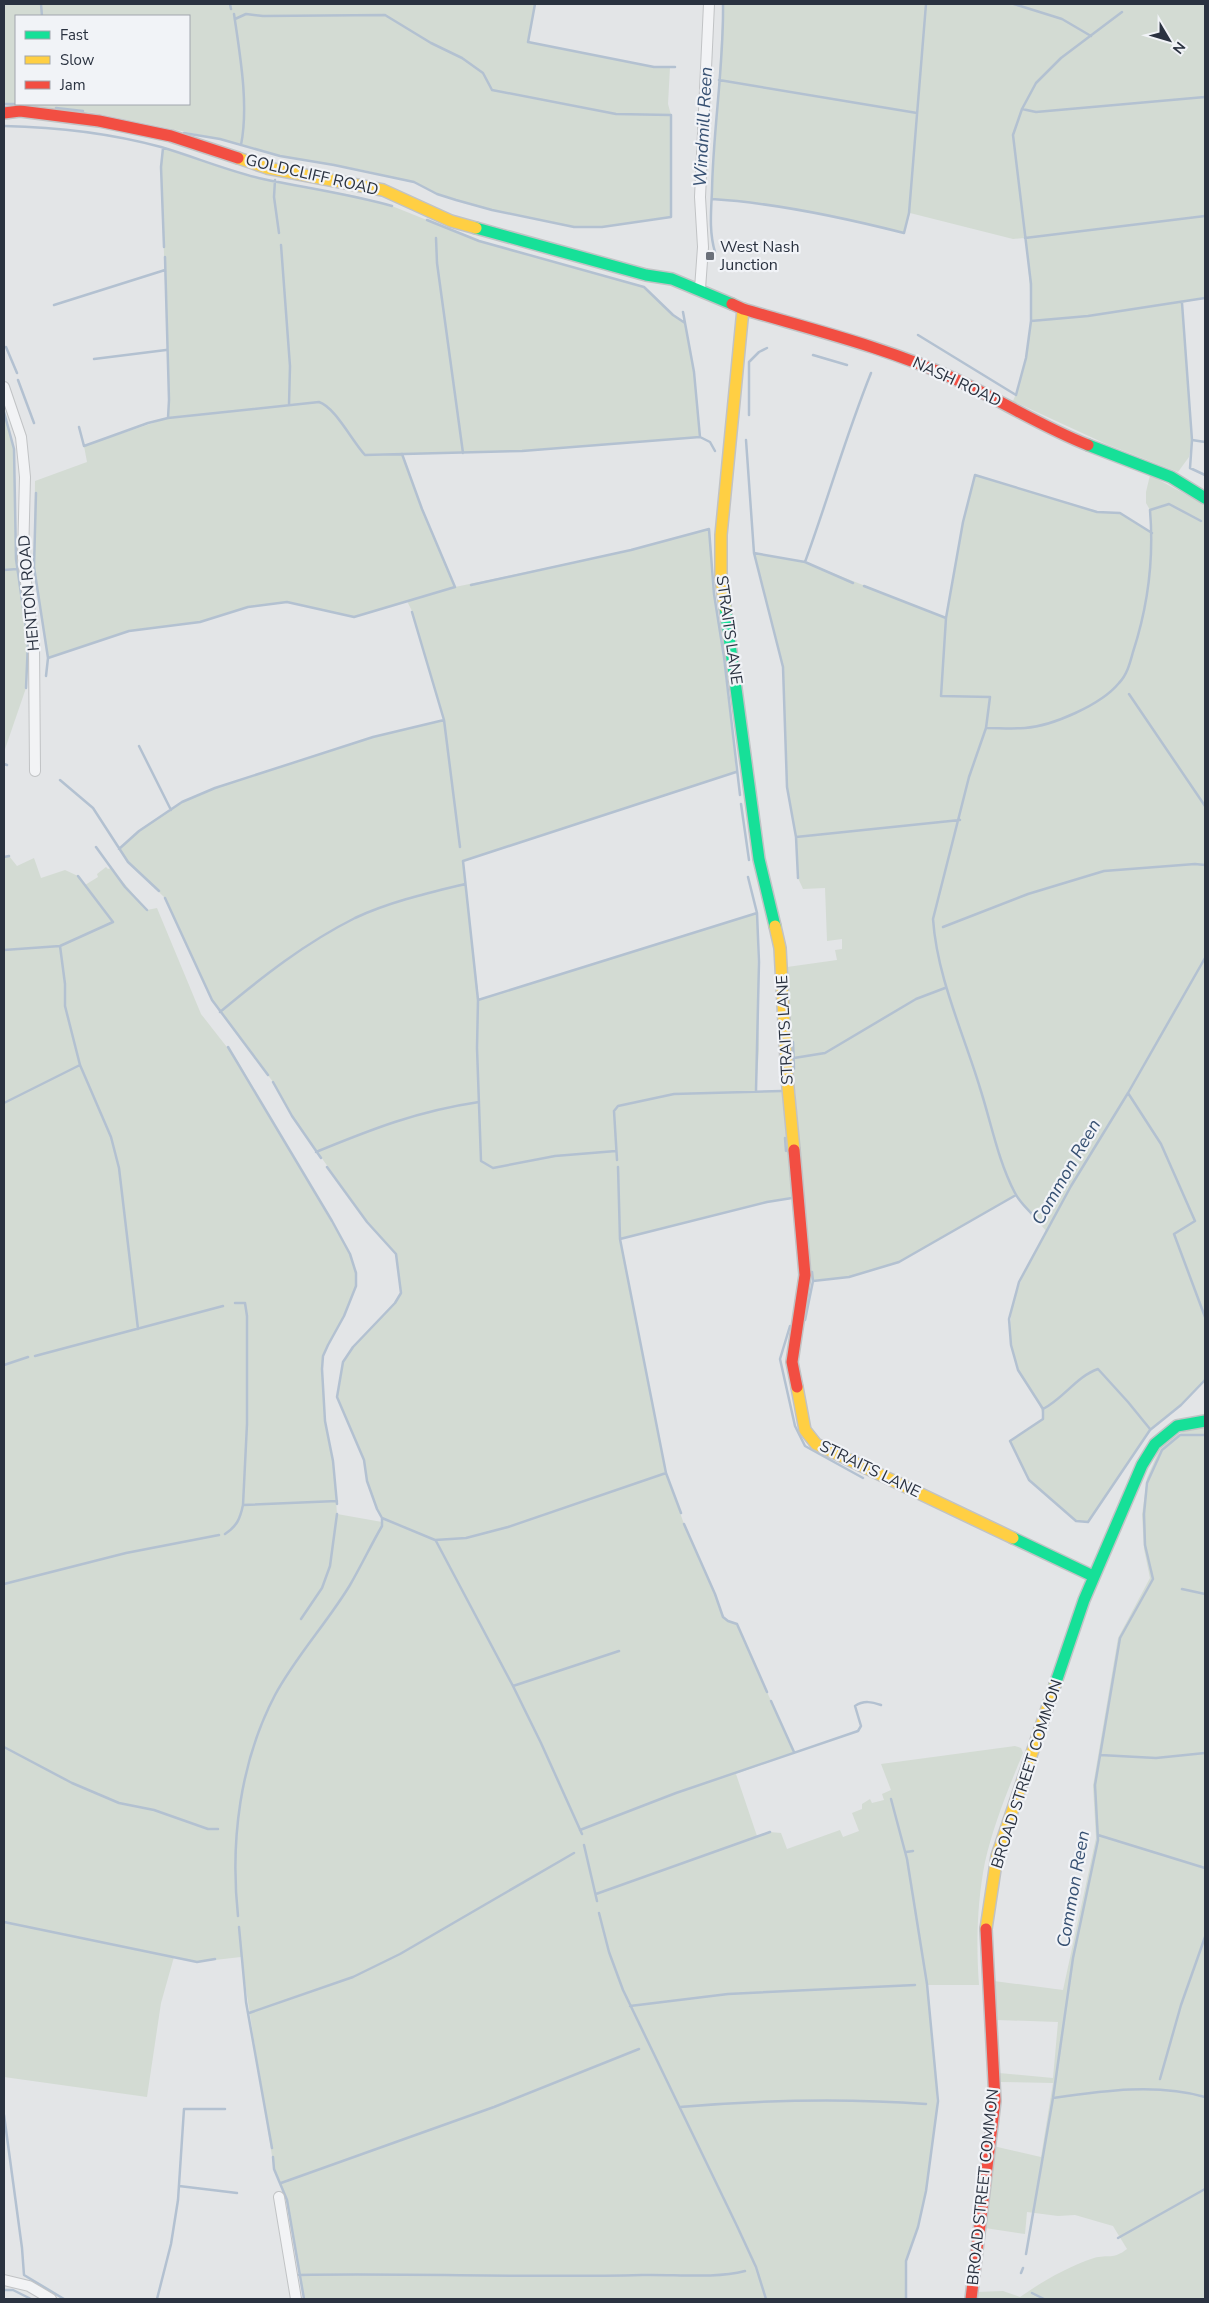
<svg xmlns="http://www.w3.org/2000/svg" width="1209" height="2303" viewBox="0 0 1209 2303" font-family="'Nunito Sans',sans-serif">
	<style>
		.green { fill: #d3dbd3 }
		.lines { fill: none; stroke-linecap: round; stroke-linejoin: round }
		.stream { stroke: #b3c1d1; stroke-width: 2.5 }
		.street-casing { stroke: #c1c3c5; stroke-width: 12 }
		.fast-casing { stroke: #c1c3c5; stroke-width: 14 }
		.slow-casing { stroke: #c1c3c5; stroke-width: 14 }
		.jam-casing { stroke: #c1c3c5; stroke-width: 14 }
		.street { stroke: #f2f3f5; stroke-width: 10 }
		.fast { stroke: #16e098; stroke-width: 11 }
		.slow { stroke: #ffcf43; stroke-width: 11 }
		.jam { stroke: #f24e42; stroke-width: 11 }
		.poi-dot { fill: #6b717a; stroke: #f1f3f7; stroke-width: 2 }
		.labels { text-anchor: middle; dominant-baseline: central; stroke-width: 4.5; stroke-linejoin: round; paint-order: stroke }
		.street-label { font-size: 16px; fill: #2a3240; stroke: #f1f3f7 }
		.poi-label { font-size: 16px; fill: #2a3240; stroke: #f1f3f7; text-anchor: start }
		.water-label { font-size: 18px; font-style: italic; fill: #365072; stroke: #f1f3f7 }
	</style>
	<rect width="100%" height="100%" fill="#e3e5e7"/>
	<path class="green" d="M4,4H535L528,42L654,67H670L668,104L671,115V217L602,227H574L491,210L437,194L414,182L363,170L280,156L220,139L95,113L17,104H189V16H16V104H4Z
		M723,4H1205V298L1182,303L1192,440L1189,457L1178,472L1106,444L1013,401C1036,349 1032,293 1025,238L1013,239L910,213L904,233C841,217 776,203 712,199Z
		M163,148L222,168L264,179L357,196L392,206L479,241L644,287L673,314L685,323L694,372L700,437L522,451L403,454L422,509L455,587L631,550L709,529C715,610 729,691 736,772L463,861L479,1000L757,913L759,1050L756,1091H782L792,1198L767,1202L620,1239L666,1473L684,1524L715,1594L723,1616L728,1621L737,1624L794,1753L736,1774L757,1836L770,1832L781,1833L787,1849L840,1830L843,1837L859,1831L852,1813L862,1809V1804L870,1799L872,1803L884,1800L882,1794L891,1790L881,1764L1015,1746L1021,1748L1023,1753C1009,1787 993,1826 985,1862C977,1902 976,1944 979,1985H927L936,2071L937,2114L926,2191L918,2227L906,2261V2299H304L287,2200L274,2169L241,1957L197,1962L174,1957L161,2003L147,2097L4,2077V857L9,856L17,866L34,858L41,878L65,870L78,876L85,885L98,877L97,874L106,867L108,869L111,868L147,910L157,908L201,1014L237,1060L350,1254L356,1273V1286L344,1317L328,1345L323,1357L322,1369L325,1421L333,1461L337,1514L382,1522V1518L377,1509L367,1481L364,1459L337,1397L343,1362L353,1347L395,1303L401,1293L396,1254L367,1222L292,1116L273,1082L212,1000L165,898L128,862L119,849L139,831L182,802L215,788L373,737L444,720L412,611L407,601L354,617L287,602L248,607L200,622L129,631L48,658L34,567L35,481L87,462L84,446L168,418L169,400L161,167Z
		M4,412L14,449L16,559L28,642L26,688L4,752Z
		M975,475L1097,512L1120,513L1152,533L1150,510L1146,503V492L1150,475L1205,505V1380L1181,1405L1150,1430L1088,1522L1076,1521L1029,1480L1010,1441L1043,1419C1042,1401 1027,1387 1019,1372C1016,1366 1015,1360 1013,1354C1002,1307 1025,1271 1046,1231L1016,1195L899,1262L849,1277L813,1281L810,1258L794,1079L787,967L837,960L835,950L842,949V939L827,941L825,888L803,889L798,878L796,837L787,787L783,667L754,553L805,562L946,618L963,522Z
		M1205,1426V2299H977V2292L1003,2291L1020,2297C1043,2281 1067,2267 1094,2258C1108,2254 1113,2260 1127,2249L1113,2226L1075,2215L1058,2216L1027,2212L1025,2234L985,2228L993,2146L1041,2157L1053,2083L1000,2082L999,2073L1053,2078L1058,2022L997,2020L994,1981L1063,1990L1096,1838L1093,1786L1118,1638L1150,1578L1144,1549L1142,1515L1147,1478L1159,1450L1169,1440L1183,1432Z"/>
	<g class="lines">
		<path class="stream" d="M41,4L42,16
			M230,4L231,9
			M535,4L528,42L654,67H675
			M1014,4L1062,19L1091,36
			M234,14C240,55 249,105 241,145
			M719,80L917,113
			M4,104H16
			M56,108L83,111
			M1022,109L1036,112L1205,97
			M4,126C58,127 109,133 161,147C195,157 228,171 263,179C306,188 349,194 392,206
			M184,133L220,139L280,156L334,165L414,182L437,194L456,200L492,210L574,227H602L671,217V115L616,114L492,90L483,73L462,58L431,43L385,15L263,16L246,14L235,19
			M163,148L161,167L164,247
			M275,180L274,197L279,233
			M712,199C776,203 841,217 904,233L909,213L926,4
			M427,220L479,241L644,287L673,315L685,323
			M436,238L437,263L463,453
			M1025,238L1205,216
			M281,245L290,366L289,405
			M715,252C709,232 711,212 712,191C713,129 724,66 723,4
			M165,257L169,400L168,418
			M1182,303L1192,440L1190,468L1205,475
			M54,305L165,270
			M683,312L694,372L700,437
			M1031,321L1088,316L1205,298
			M918,335L1016,395L1026,358L1031,321V284L1013,135L1022,109L1036,83L1061,58L1122,12
			M6,347L17,373
			M813,355L847,365
			M94,359L166,350
			M18,380L34,423
			M4,412L14,449L16,559L28,642L26,688
			M749,415V362L759,352L767,348
			M79,427L84,446L148,423L168,418L319,402C335,407 352,441 365,455L522,451L700,437L710,442L715,451
			M746,440L754,553L783,667L787,787L796,837L798,878
			M1192,440L1205,442
			M36,493L34,567L48,658L46,676
			M754,553L805,562L853,583
			M805,562C828,499 846,435 871,373
			M4,570L17,569
			M471,585L631,550L709,529L714,594L724,657L740,795
			M864,586L946,618
			M412,612L444,720L460,847
			M48,658L129,631L200,622L248,607L287,602L354,617L455,587L422,509L402,454
			M1129,694L1205,806
			M987,728C999,728 1012,729 1025,728C1052,726 1101,705 1119,683C1127,675 1130,663 1133,652C1148,606 1154,558 1150,510L1169,504L1201,521
			M139,746L171,810
			M4,764L7,765
			M60,780L93,808L128,862L159,891
			M741,804L749,860
			M796,837L960,820
			M96,847L125,887L147,910
			M119,849L139,831L182,802L215,788L373,737L444,720
			M4,857L9,856
			M748,877L757,913L759,962L756,1091
			M165,898L212,1000L268,1075
			M943,927L1028,894L1104,871L1195,864L1205,865
			M60,946L65,984V1006L80,1065L111,1137L119,1168L138,1329
			M4,950L60,946L113,922L78,876
			M1205,958L1128,1093L1071,1186L1019,1282L1009,1319L1011,1345L1018,1370L1043,1409V1419L1010,1441L1029,1480L1076,1521L1088,1522L1150,1430L1181,1405L1205,1380
			M478,1000L757,913
			M220,1012C262,977 305,943 355,918C389,902 428,893 465,884
			M793,1042L794,1069
			M228,1047L332,1221L350,1254L356,1273V1286L344,1316L328,1345L323,1356L322,1369L325,1421L333,1461L337,1504
			M794,1058L825,1053L916,999L945,988
			M273,1082L292,1116L321,1158
			M1128,1093L1161,1144L1195,1221L1174,1234L1205,1317
			M4,1103L80,1065
			M785,1138L786,1151
			M616,1151L555,1156L493,1168L481,1161L477,1048L478,1000L463,861L736,772
			M316,1152C372,1129 418,1111 479,1102
			M617,1160L614,1111L618,1106L674,1094L782,1091
			M327,1167L367,1222L396,1254L401,1293L395,1303L353,1347L343,1362L337,1397L364,1460L367,1481L377,1509L382,1518L435,1540L466,1538L508,1527L666,1473
			M618,1167L620,1239L666,1473L681,1513
			M1037,1220C1030,1211 1020,1203 1015,1193C998,1161 991,1122 980,1088C963,1032 937,977 933,919L969,777L986,728L990,697L941,696L946,618L963,522L975,475L1097,512L1120,513L1152,533
			M620,1239L767,1202L792,1198
			M813,1281L849,1277L899,1262L1016,1195
			M805,1320L813,1281L812,1272
			M790,1326L780,1359L795,1426L805,1446L863,1478
			M35,1356L223,1306
			M4,1365L28,1357
			M1043,1409C1063,1399 1077,1376 1098,1369L1128,1402L1150,1429
			M243,1505L337,1501
			M684,1524L715,1594L723,1617L728,1621L737,1624L767,1692
			M225,1534C237,1526 240,1519 243,1505L247,1424V1316L245,1303H235
			M436,1541L513,1686L541,1743L582,1834
			M4,1584L126,1553L219,1535
			M1182,1589L1205,1594
			M301,1619L322,1588L330,1566L337,1514
			M513,1686L619,1651
			M771,1701L794,1752
			M4,1747L72,1783L119,1803L154,1810L208,1829H218
			M1100,1755L1156,1758L1205,1753
			M891,1799L907,1859L927,1984L938,2101L926,2191L918,2227L906,2261V2299
			M580,1830L676,1793L858,1731L861,1726L855,1706C864,1700 872,1702 881,1705
			M1098,1835L1205,1868
			M584,1845L597,1901
			M906,1852L913,1851
			M596,1894L770,1832
			M599,1913L609,1952L623,1990L737,2226L756,2267L766,2299
			M238,1916C230,1841 240,1762 275,1695C296,1656 327,1623 350,1585C361,1566 371,1545 382,1526V1518
			M4,1922L197,1962L215,1959
			M239,1927L246,2002L272,2148
			M630,2006L728,1994L915,1985
			M249,2013L353,1977L400,1954L574,1853
			M1160,2079L1181,2005L1205,1937
			M1053,2098C1102,2091 1156,2083 1205,2097
			M680,2107C762,2100 844,2098 926,2104
			M4,2115L22,2248L24,2275L64,2299
			M273,2157L274,2169L287,2200L304,2299
			M281,2183L494,2107L639,2049
			M179,2186L237,2193
			M1118,2238L1205,2189
			M1026,2254L1053,2098L1073,1958L1098,1840L1095,1785L1120,1638L1153,1579L1145,1545L1144,1514L1147,1483L1162,1450L1180,1435H1205
			M1021,2273L1023,2268
			M299,2275C414,2273 528,2278 642,2275C675,2274 713,2279 745,2271
			M4,2290H13L31,2299
			M1032,2293L1044,2299
			M157,2299L171,2244L178,2200L184,2109H225"/>
		<defs>
			<path id="street" d="M700,289L703,247L700,197L709,4
				M4,387L21,437L25,477L23,558L34,645L35,771
				M279,2197L296,2299
				M4,2280L29,2286L51,2299"/>
			<path id="fast" d="M476,228L646,275L672,279L732,304
				M1088,445L1171,477L1205,498
				M725,607L759,859L775,926
				M1013,1538L1093,1576
				M1055,1685L1084,1600L1142,1465L1155,1444L1177,1426L1205,1421"/>
			<path id="slow" d="M238,158L267,168L383,190L451,221L476,228
				M725,607L721,579V535L743,309
				M775,926L780,948L787,1077L794,1150
				M797,1387L805,1430L816,1444L1013,1538
				M986,1929L997,1856L1055,1685"/>
			<path id="jam" d="M4,113L20,111L99,121L171,136L238,158
				M732,304L743,309C814,330 888,348 955,379C1000,400 1042,427 1088,445
				M794,1150L805,1275L792,1362L797,1387
				M971,2299L995,2101L986,1929"/>
		</defs>
		<use href="#street" class="street-casing"/>
		<use href="#fast" class="fast-casing"/>
		<use href="#slow" class="slow-casing"/>
		<use href="#jam" class="jam-casing"/>
		<use href="#street" class="street"/>
		<use href="#fast" class="fast"/>
		<use href="#slow" class="slow"/>
		<use href="#jam" class="jam"/>
	</g>
	<rect class="poi-dot" x="705" y="251" width="10" height="10" rx="2.5"/>
	<g class="labels">
		<g class="street-label">
			<text transform="translate(312 175) rotate(13)">GOLDCLIFF ROAD</text>
			<text transform="translate(957 382) rotate(25)">NASH ROAD</text>
			<text transform="translate(29 593) rotate(-95)">HENTON ROAD</text>
			<text transform="translate(729 630) rotate(82)">STRAITS LANE</text>
			<text transform="translate(785 1030) rotate(-93)">STRAITS LANE</text>
			<text transform="translate(870 1469) rotate(26)">STRAITS LANE</text>
			<text transform="translate(1027 1774) rotate(-72)">BROAD STREET COMMON</text>
			<text transform="translate(983 2187) rotate(-84)">BROAD STREET COMMON</text>
		</g>
		<g class="poi-label">
			<text x="720" y="247">West Nash<tspan x="720" dy="18">Junction</tspan></text>
		</g>
		<g class="water-label">
			<text transform="translate(703 127) rotate(-87)">Windmill Reen</text>
			<text transform="translate(1066 1172) rotate(-60)">Common Reen</text>
			<text transform="translate(1073 1889) rotate(-80)">Common Reen</text>
		</g>
	</g>
	<rect width="1209" height="2303" fill="none" stroke="#2a3240" stroke-width="10"/>
	<rect x="15" y="15" width="175" height="90" fill="#f1f3f7" stroke="#a1a6ae"/>
	<rect x="25" y="31" width="25" height="8" fill="#16e098" stroke="#a1a6ae"/>
	<text x="60" y="40" font-size="15" fill="#2a3240">Fast</text>
	<rect x="25" y="56" width="25" height="8" fill="#ffcf43" stroke="#a1a6ae"/>
	<text x="60" y="65" font-size="15" fill="#2a3240">Slow</text>
	<rect x="25" y="81" width="25" height="8" fill="#f24e42" stroke="#a1a6ae"/>
	<text x="60" y="90" font-size="15" fill="#2a3240">Jam</text>
	<g transform="translate(1169 40) rotate(128)" stroke="#f1f3f7" stroke-width="4" paint-order="stroke">
	<path d="M0-4L9 19L0 12L-9 19Z" fill="#2a3240"/>
	<text y="-8" font-size="14" font-weight="bold" text-anchor="middle" fill="#2a3240">N</text>
	</g>
</svg>
